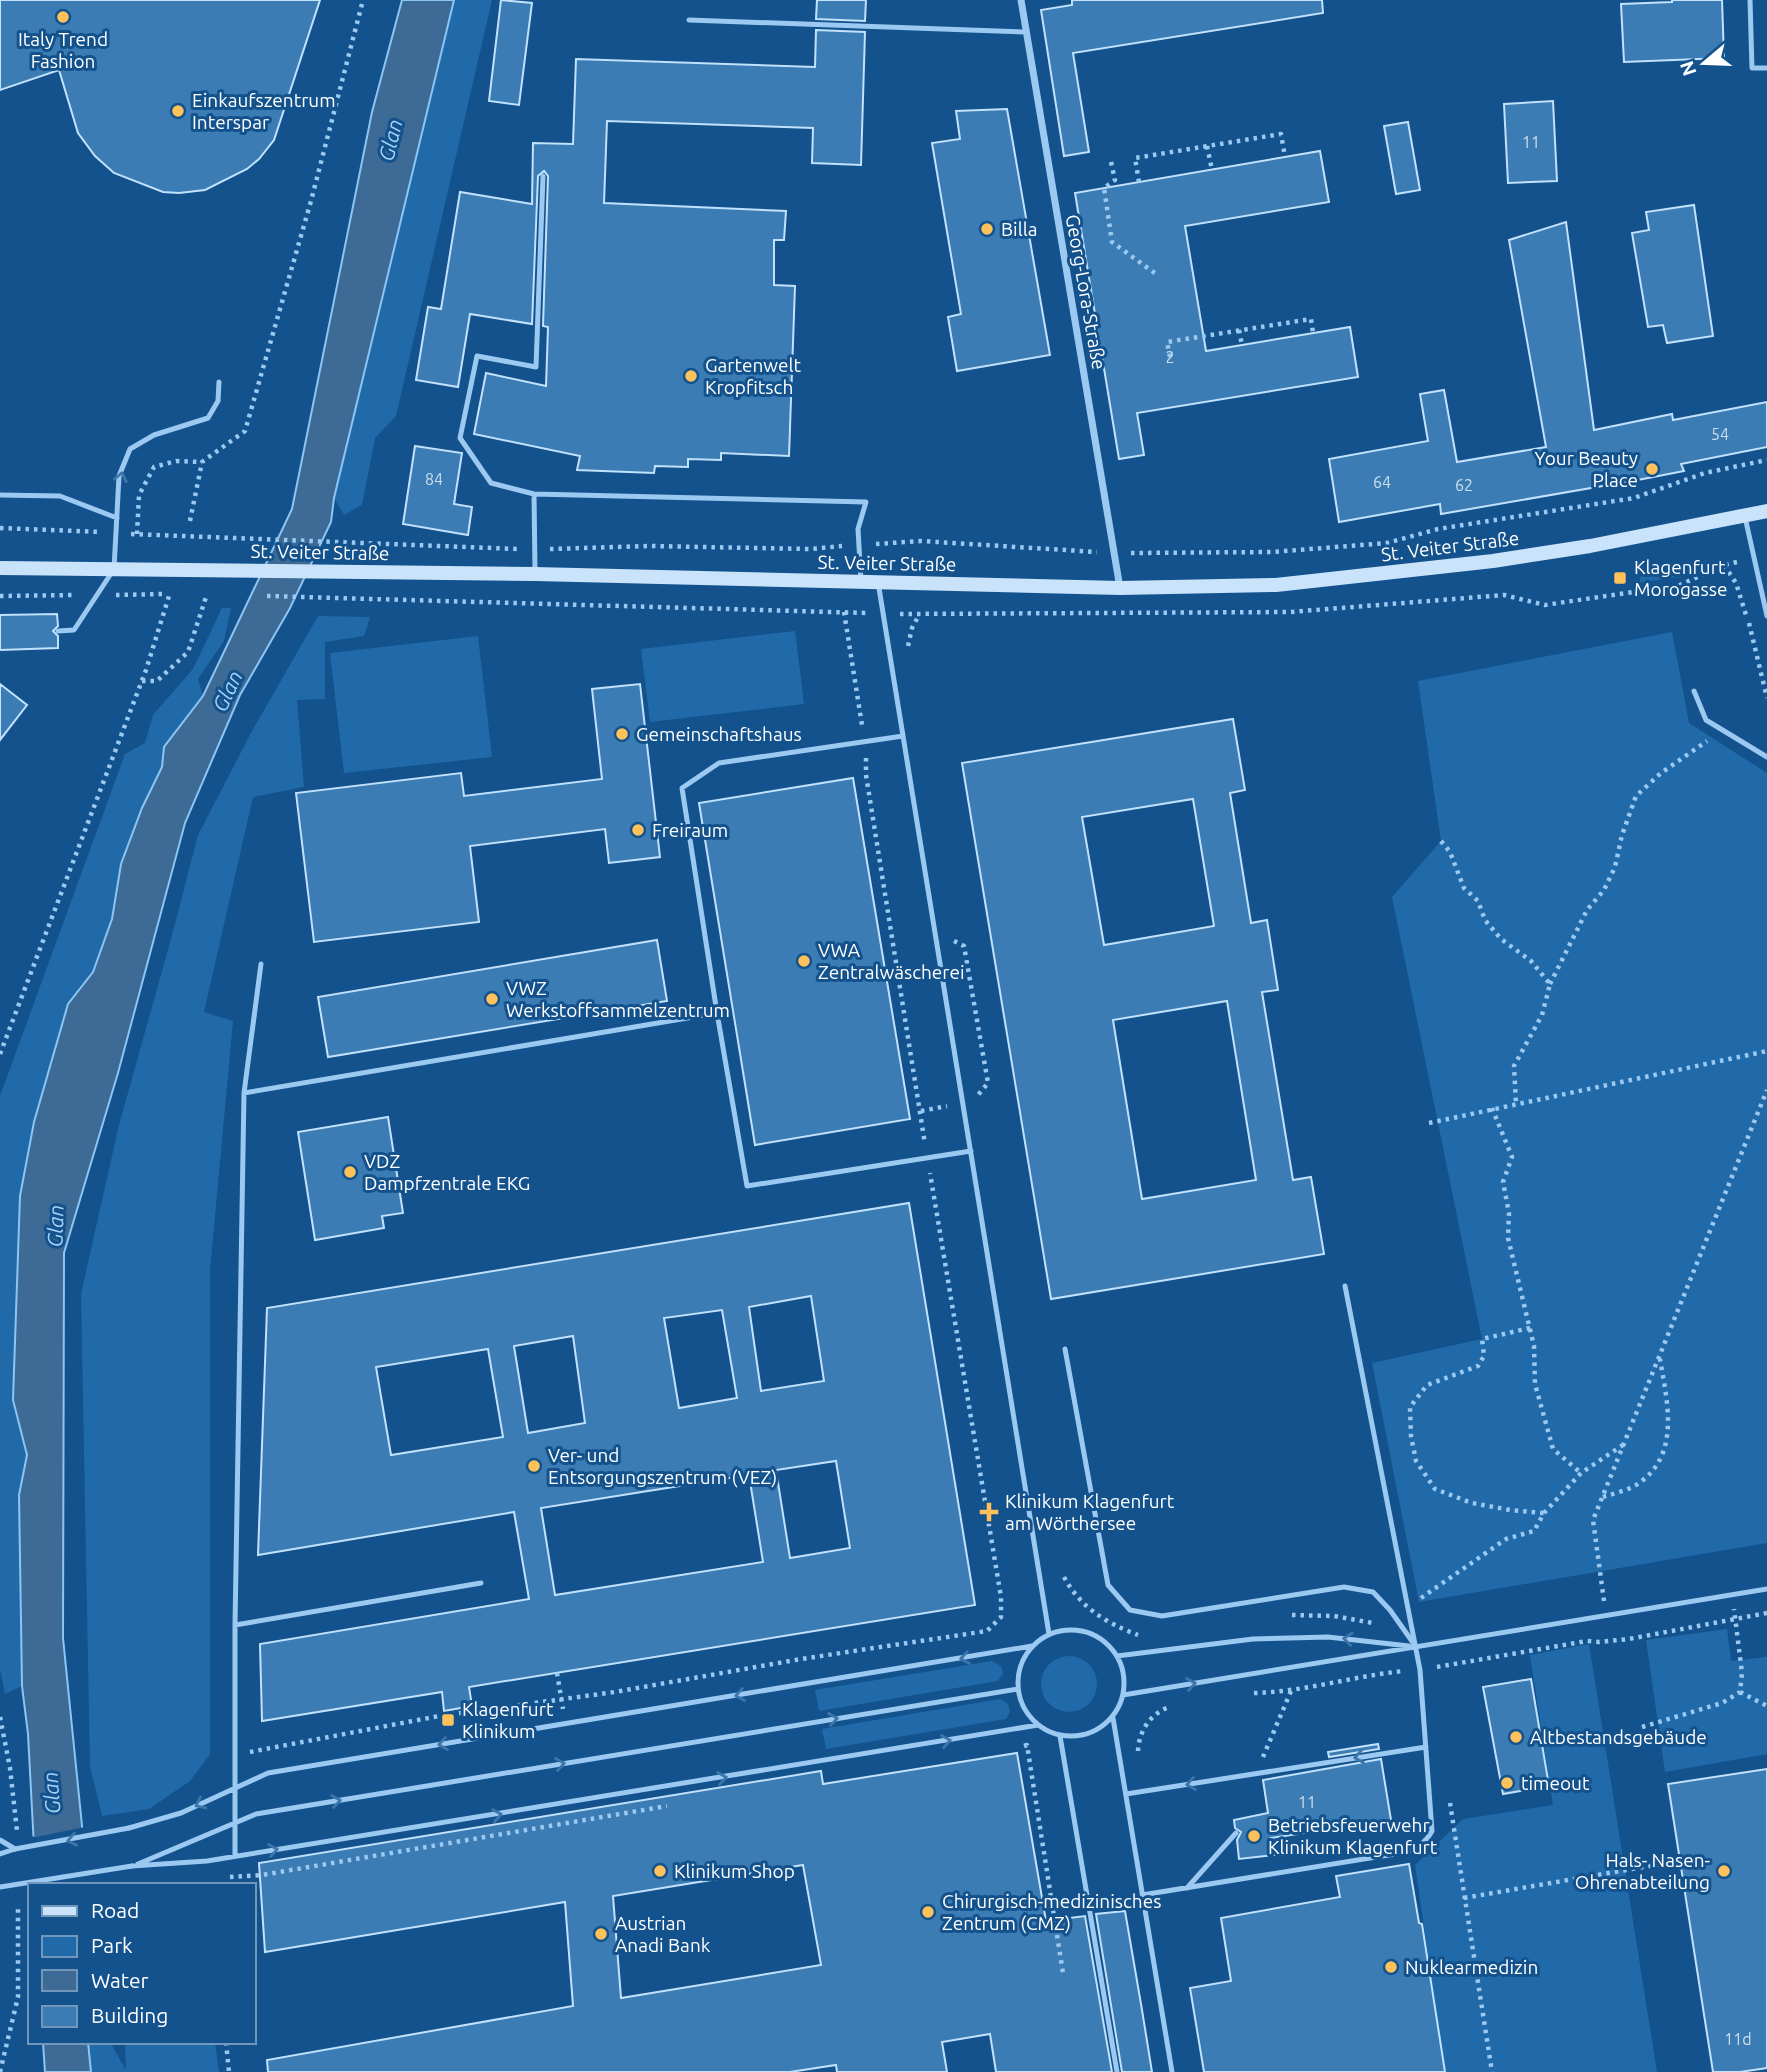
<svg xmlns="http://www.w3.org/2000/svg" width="1767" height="2072" viewBox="0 0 1767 2072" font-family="Ubuntu,sans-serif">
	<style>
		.green { fill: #216aa9 }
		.water { fill: #3d6b96; stroke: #8cc5f4; stroke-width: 2 }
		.pier { fill: #13528c }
		.building { fill: #3b7cb5; stroke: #c1e1fc; stroke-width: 2; fill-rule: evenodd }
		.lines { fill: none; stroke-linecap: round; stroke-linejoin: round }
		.path { stroke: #9bc9f1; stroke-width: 4.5; stroke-dasharray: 3.5 5; stroke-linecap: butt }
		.service { stroke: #9bc9f1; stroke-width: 5 }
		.minor { stroke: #9bc9f1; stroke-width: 7 }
		.secondary { stroke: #c9e3fb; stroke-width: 14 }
		.service-bridge { stroke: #9bc9f1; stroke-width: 5 }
		.oneway { stroke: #3c76aa }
		.poi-dot { fill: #ffc25b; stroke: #13528c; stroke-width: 2.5 }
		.labels { text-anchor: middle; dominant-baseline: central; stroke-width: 6; stroke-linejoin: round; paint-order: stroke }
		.number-label { font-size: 16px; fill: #cedeec }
		.poi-label { font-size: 19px; fill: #fff; stroke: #13528c; text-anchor: start }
		.street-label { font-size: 19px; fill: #fff; stroke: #13528c }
		.water-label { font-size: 21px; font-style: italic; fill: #a6d2f8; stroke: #13528c }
	</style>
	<rect width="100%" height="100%" fill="#13528c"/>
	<path class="green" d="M454,0H492L396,416L375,438L362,505L344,515L334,498Z
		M1707,561L1690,575L1639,583L1642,571Z
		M222,608H231L224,641L198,679L203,696L164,747L162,767L142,808L121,864L112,919L93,972L68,1004L20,1196L13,1400L27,1455L19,1495L22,1686L5,1694L0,1669V1096L125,754L145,743L153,715L193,669Z
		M318,616L370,617L364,636L325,642V699L297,700L304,787L253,797L204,1012L233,1021L210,1270V1754L190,1781L149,1809L102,1816L90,1766L81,1294L119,1125L171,939L198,835L252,731Z
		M795,631L804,704L650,722L641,649Z
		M1672,632L1689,723L1767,773V1543L1419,1602L1372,1363L1482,1339L1392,897L1441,841L1418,681Z
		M478,636L492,757L344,773L330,653Z
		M1727,1629L1731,1661L1767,1657V1754L1665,1772L1646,1640Z
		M1589,1644L1657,2072H1445L1415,1865L1463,1819L1553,1805L1530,1655Z
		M1041 1684a28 28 0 1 1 56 0a28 28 0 1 1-56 0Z
		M992,1661L1001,1666L1003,1673L998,1681L819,1711L815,1690Z
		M1000,1699L1008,1704L1010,1712L1006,1719L826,1749L822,1729Z
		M88,2042H110L126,2070L125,2042H215L219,2072H91Z"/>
	<path class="water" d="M402,0H454L334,498L331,522L290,608L240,695L185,823L118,1073L64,1253L63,1638L88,1885H36L28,1734L22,1686L19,1495L27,1455L13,1400L20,1196L34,1122L68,1004L93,972L112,919L121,864L142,808L162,767L164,747L203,696L292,509L372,112Z
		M43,2042H88L91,2072H45Z"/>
	<path class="pier" d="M85,1827L91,1885H32L30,1836L36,1837Z"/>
	<path class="building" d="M0,0H320L274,140L259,159L247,169L205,190L179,193L163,192L114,173L95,156L78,133L59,70L0,90Z
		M501,0L532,3L519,105L489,101Z
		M817,0H866L865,21L816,19Z
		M1072,0H1322L1323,13L1073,53L1089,152L1064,156L1041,10L1072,5Z
		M1672,0H1722L1724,58L1624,62L1621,4L1672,2Z
		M816,30L865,32L861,165L812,163L813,128L607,121L604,203L786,211L784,240H774V285L795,286L789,456L721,453V460L688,459V467L655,466L654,473L577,470L580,456L474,434L486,373L546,386L548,327L543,326L548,176L544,171L538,176L532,324L470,314L458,387L416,380L428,307L441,309L460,192L532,204L533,143L573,144L576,59L815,67Z
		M1553,101L1557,181L1508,183L1504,104Z
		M1007,109L1050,355L957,371L948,317L961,314L932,143L960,139L956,111Z
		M1408,122L1420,190L1396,194L1384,126Z
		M1320,151L1329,202L1185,226L1206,351L1350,327L1358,377L1137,413L1144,455L1119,459L1075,193Z
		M1694,205L1713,336L1667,343L1663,325L1648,327L1632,233L1649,230L1646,212Z
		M1566,222L1594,430L1672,414L1673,420L1767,402V447L1681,464L1684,471L1643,479L1441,514L1440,504L1339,522L1329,459L1428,441L1420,394L1444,390L1457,462L1546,447L1509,240Z
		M415,446L462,453L454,504L472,507L468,535L403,524Z
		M57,614L58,626L53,631L58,636V648L0,650V615Z
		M0,684L27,705L0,740Z
		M640,684L660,857L609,863L605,829L470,846L479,922L314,942L296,793L461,773L464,796L602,779L592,689Z
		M1233,719L1245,790L1230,793L1251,923L1267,920L1278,990L1262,992L1293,1180L1311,1177L1324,1254L1051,1299L962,763ZM1193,799L1214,926L1104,945L1082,817ZM1227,1001L1256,1180L1142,1199L1113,1020Z
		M853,778L910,1119L755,1145L699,803Z
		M657,940L667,1001L328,1057L318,997Z
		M388,1117L403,1213L382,1216L384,1228L315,1240L298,1132Z
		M909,1203L975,1605L469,1687L472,1706L444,1711L442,1692L262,1721L260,1644L529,1599L514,1512L258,1555L267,1308ZM811,1296L824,1381L761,1391L749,1307ZM722,1310L737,1398L679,1408L664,1318ZM573,1336L585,1423L528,1433L514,1346ZM488,1349L503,1437L391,1455L376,1367ZM836,1461L850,1548L790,1558L776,1470ZM749,1475L763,1562L555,1595L541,1508Z
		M1531,1679L1549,1786L1503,1794L1483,1687Z
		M1378,1744L1379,1749L1329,1757L1328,1752Z
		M1017,1753L1046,1921L1085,1916L1112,2072H996L990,2034L942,2042L947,2072H837L836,2065L790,2072H268L267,2060L573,2006L565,1902L265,1952L259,1863L821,1771L823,1784ZM803,1865L821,1965L621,1998L613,1896Z
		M1381,1759L1391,1820L1271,1838L1275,1855L1239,1859L1237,1840L1241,1832L1235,1828L1234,1820L1268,1813L1263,1780Z
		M1767,1769V2068L1740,2072H1713L1668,1784Z
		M1409,1864L1419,1923L1422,1924L1445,2072H1204L1190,1988L1231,1981L1221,1918L1340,1897L1336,1876Z
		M1125,1911L1142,2010L1152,2072H1122L1096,1914Z"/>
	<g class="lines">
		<path class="path" d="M1207,146L1212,170
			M1111,162L1115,180L1104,188L1112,242L1156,274
			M1139,182L1135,158L1281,134L1285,157
			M1239,330L1242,345
			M1170,357L1167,342L1311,319L1313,333
			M190,521L202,462L245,431L311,201L363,0
			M0,528L101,532
			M131,534L517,549
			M137,534L139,495L154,467L176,461L202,462
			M876,544L921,541L1097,552
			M550,549L649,546L811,549L842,546
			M1131,553L1272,552L1387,543L1438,529L1634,498L1705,473L1767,460
			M1724,565L1736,583L1746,615
			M116,595L164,594
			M0,596L76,595
			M267,596L867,613
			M844,612L862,725
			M900,614L1290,612L1504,595L1545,605L1680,585L1724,565L1737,562
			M1749,623L1767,698
			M908,646L912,628L919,615
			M142,681H157L188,652L207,594
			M866,758V775L925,1144
			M1441,841L1450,852L1464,888L1478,901L1485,920L1501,939L1531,961L1550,984L1542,1015L1514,1066L1516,1104
			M954,941L964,946L988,1083L978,1095
			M1550,984L1587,910L1604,890L1615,867L1622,835L1636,796L1661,773L1707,741
			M0,1054L146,670L169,596
			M1492,1108L1512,1157L1503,1182L1509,1213L1508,1238L1534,1346L1535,1384L1553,1449L1581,1473
			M921,1111L947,1106
			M1429,1123L1767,1051
			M1530,1328L1482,1339L1484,1356L1478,1366L1427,1385L1410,1407L1411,1436L1416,1461L1435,1489L1472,1503L1510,1510L1544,1513
			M1603,1497C1615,1493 1630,1490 1639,1483C1681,1454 1667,1401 1660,1359
			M1064,1577C1081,1608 1106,1623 1138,1635
			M1421,1598L1506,1539L1534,1531L1544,1513L1581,1473L1623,1445
			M1604,1601L1593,1520L1767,1090
			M1292,1615L1334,1616L1373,1623
			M1437,1667L1587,1641L1599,1642L1629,1639L1767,1613
			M557,1673L563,1709
			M1740,1692L1767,1706
			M1254,1693C1304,1692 1353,1676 1404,1671
			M0,1717L10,1768L17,1831
			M1642,1727L1722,1703L1740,1692L1742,1673L1734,1609
			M1024,1746L1027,1745L1063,1973
			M1138,1751C1139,1731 1150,1714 1169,1707
			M250,1752L439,1716L615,1692L801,1659L987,1631L1001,1617V1597L930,1173
			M1263,1757L1291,1691
			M1450,1803L1492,2072
			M230,1877L262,1875L667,1806
			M1464,1898L1661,1864
			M226,2042L229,2072
			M0,2072L18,1997V1909"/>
		<path class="service" d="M1750,0L1752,68H1767
			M689,20L1026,32
			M534,494L491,483L460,438L477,356L536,367L543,176
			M0,495L60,496L117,518
			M1745,517L1767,616
			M535,571L534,494L866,502L858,529L861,581
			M878,582L1049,1634
			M58,631L74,630L114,569L119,476L130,449L154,435L208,418L218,401L219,382
			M1694,691L1706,720L1767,757
			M717,1013L747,1186L971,1151
			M244,1093L717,1013L682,788L719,763L903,736
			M1065,1349L1108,1585L1130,1610L1162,1616L1344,1587L1373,1592L1390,1610L1414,1644
			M235,1625L481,1583
			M1018 1683a53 53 0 1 1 106 0a53 53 0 1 1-106 0Z
			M1117,1656L1253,1639L1328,1637L1409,1646
			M1123,1695L1767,1589
			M1113,1718L1172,2072
			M1060,1736L1117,2072
			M1126,1794L1426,1747
			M129,1828L181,1813L268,1773L1032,1646
			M0,1840L15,1849
			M0,1854L15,1849
			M235,1856V1625L244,1093L261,964
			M138,1864L256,1814L1018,1689
			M132,1866L207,1861L1038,1725
			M1187,1888L1236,1833
			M1142,1895L1407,1852C1419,1847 1426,1842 1432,1831L1420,1670L1345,1286"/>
		<path class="minor" d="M1021,0L1120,588"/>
		<path class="secondary" d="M0,568L535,574L1120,588L1276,585L1493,561L1590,546L1767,511"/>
		<path class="service-bridge" d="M15,1849L129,1828
			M0,1887L132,1866"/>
	</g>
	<defs><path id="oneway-chevron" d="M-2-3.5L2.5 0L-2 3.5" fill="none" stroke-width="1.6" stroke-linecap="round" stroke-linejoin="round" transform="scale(1.75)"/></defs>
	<g class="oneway">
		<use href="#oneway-chevron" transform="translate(121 477) rotate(-78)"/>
		<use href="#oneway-chevron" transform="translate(1348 1639) rotate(-174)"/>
		<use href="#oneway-chevron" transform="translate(965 1658) rotate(171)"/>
		<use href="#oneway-chevron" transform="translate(1191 1684) rotate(-9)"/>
		<use href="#oneway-chevron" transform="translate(740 1695) rotate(171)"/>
		<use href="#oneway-chevron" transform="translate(833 1719) rotate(-9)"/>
		<use href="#oneway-chevron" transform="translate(946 1741) rotate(-10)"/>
		<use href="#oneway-chevron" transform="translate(443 1744) rotate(171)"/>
		<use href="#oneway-chevron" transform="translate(1359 1757) rotate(171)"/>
		<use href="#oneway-chevron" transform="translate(560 1764) rotate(-9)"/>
		<use href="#oneway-chevron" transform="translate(722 1778) rotate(-9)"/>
		<use href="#oneway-chevron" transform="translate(1191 1784) rotate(171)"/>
		<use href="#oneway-chevron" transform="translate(336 1801) rotate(-9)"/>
		<use href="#oneway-chevron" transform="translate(200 1804) rotate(154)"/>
		<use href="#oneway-chevron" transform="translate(497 1815) rotate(-10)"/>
		<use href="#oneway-chevron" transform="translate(72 1840) rotate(169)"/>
		<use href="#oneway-chevron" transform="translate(273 1850) rotate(-9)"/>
	</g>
	<g class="poi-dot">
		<circle cx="63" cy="17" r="7"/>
		<circle cx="178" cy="111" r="7"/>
		<circle cx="987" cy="229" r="7"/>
		<circle cx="691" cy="376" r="7"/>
		<circle cx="1652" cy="469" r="7"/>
		<rect x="1613" y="571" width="14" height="14" rx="3.5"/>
		<circle cx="622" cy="734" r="7"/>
		<circle cx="638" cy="830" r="7"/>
		<circle cx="804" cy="961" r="7"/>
		<circle cx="492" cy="999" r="7"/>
		<circle cx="350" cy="1172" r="7"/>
		<circle cx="534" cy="1466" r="7"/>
		<path d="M985.5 1501.5h7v7h7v7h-7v7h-7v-7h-7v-7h7z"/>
		<rect x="441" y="1713" width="14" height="14" rx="3.5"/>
		<circle cx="1516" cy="1737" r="7"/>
		<circle cx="1507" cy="1783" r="7"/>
		<circle cx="1254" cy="1836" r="7"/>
		<circle cx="660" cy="1871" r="7"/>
		<circle cx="1724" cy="1871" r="7"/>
		<circle cx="928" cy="1912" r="7"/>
		<circle cx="601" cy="1934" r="7"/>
		<circle cx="1391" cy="1967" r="7"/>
	</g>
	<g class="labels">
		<g class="number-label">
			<text x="1531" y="142">11</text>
			<text x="1170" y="357">2</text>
			<text x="1720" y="434">54</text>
			<text x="434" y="479">84</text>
			<text x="1382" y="482">64</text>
			<text x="1464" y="485">62</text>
			<text x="1307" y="1802">11</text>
			<text x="1738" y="2039">11d</text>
		</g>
		<g class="poi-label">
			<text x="63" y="39" text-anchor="middle">Italy Trend<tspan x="63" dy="22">Fashion</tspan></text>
			<text x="192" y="100">Einkaufszentrum<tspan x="192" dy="22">Interspar</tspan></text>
			<text x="1001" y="229">Billa</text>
			<text x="705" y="365">Gartenwelt<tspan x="705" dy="22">Kropfitsch</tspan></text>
			<text x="1638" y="458" text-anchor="end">Your Beauty<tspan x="1638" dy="22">Place</tspan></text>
			<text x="1634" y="567">Klagenfurt<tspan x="1634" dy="22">Morogasse</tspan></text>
			<text x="636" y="734">Gemeinschaftshaus</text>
			<text x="652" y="830">Freiraum</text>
			<text x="818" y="950">VWA<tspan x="818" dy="22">Zentralwäscherei</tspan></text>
			<text x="506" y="988">VWZ<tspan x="506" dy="22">Werkstoffsammelzentrum</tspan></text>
			<text x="364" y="1161">VDZ<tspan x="364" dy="22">Dampfzentrale EKG</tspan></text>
			<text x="548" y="1455">Ver- und<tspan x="548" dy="22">Entsorgungszentrum (VEZ)</tspan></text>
			<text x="1005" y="1501">Klinikum Klagenfurt<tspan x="1005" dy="22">am Wörthersee</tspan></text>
			<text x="462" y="1709">Klagenfurt<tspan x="462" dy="22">Klinikum</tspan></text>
			<text x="1530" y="1737">Altbestandsgebäude</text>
			<text x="1521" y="1783">timeout</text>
			<text x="1268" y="1825">Betriebsfeuerwehr<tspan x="1268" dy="22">Klinikum Klagenfurt</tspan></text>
			<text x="1710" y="1860" text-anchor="end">Hals- Nasen-<tspan x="1710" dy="22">Ohrenabteilung</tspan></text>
			<text x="674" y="1871">Klinikum Shop</text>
			<text x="942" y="1901">Chirurgisch-medizinisches<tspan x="942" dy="22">Zentrum (CMZ)</tspan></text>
			<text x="615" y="1923">Austrian<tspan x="615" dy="22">Anadi Bank</tspan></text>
			<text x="1405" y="1967">Nuklearmedizin</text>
		</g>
		<g class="street-label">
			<text transform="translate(1086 292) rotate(80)">Georg-Lora-Straße</text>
			<text transform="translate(1450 546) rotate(-7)">St. Veiter Straße</text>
			<text transform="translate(320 552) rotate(1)">St. Veiter Straße</text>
			<text transform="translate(887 563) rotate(1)">St. Veiter Straße</text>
		</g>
		<g class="water-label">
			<text transform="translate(390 140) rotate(-76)">Glan</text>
			<text transform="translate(227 691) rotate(-65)">Glan</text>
			<text transform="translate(55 1226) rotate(-88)">Glan</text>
			<text transform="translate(51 1793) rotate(-94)">Glan</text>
		</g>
	</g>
	<rect x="28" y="1883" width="228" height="161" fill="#13528c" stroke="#7197ba" stroke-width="2"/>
	<rect x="42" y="1906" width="35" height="10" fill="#c9e3fb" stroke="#7197ba" stroke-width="2"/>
	<text x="91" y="1918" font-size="21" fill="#ffffff">Road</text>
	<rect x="42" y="1936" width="35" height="21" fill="#216aa9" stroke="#7197ba" stroke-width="2"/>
	<text x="91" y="1953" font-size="21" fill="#ffffff">Park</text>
	<rect x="42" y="1970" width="35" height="21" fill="#3d6b96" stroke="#7197ba" stroke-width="2"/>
	<text x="91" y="1988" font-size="21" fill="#ffffff">Water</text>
	<rect x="42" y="2006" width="35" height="21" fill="#3b7cb5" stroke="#7197ba" stroke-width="2"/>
	<text x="91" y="2023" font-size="21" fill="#ffffff">Building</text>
	<g transform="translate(1704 63) rotate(251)" stroke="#13528c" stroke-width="5" paint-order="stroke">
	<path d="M0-5L12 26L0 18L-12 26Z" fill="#ffffff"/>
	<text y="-10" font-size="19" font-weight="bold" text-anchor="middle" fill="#ffffff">N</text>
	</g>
</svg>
